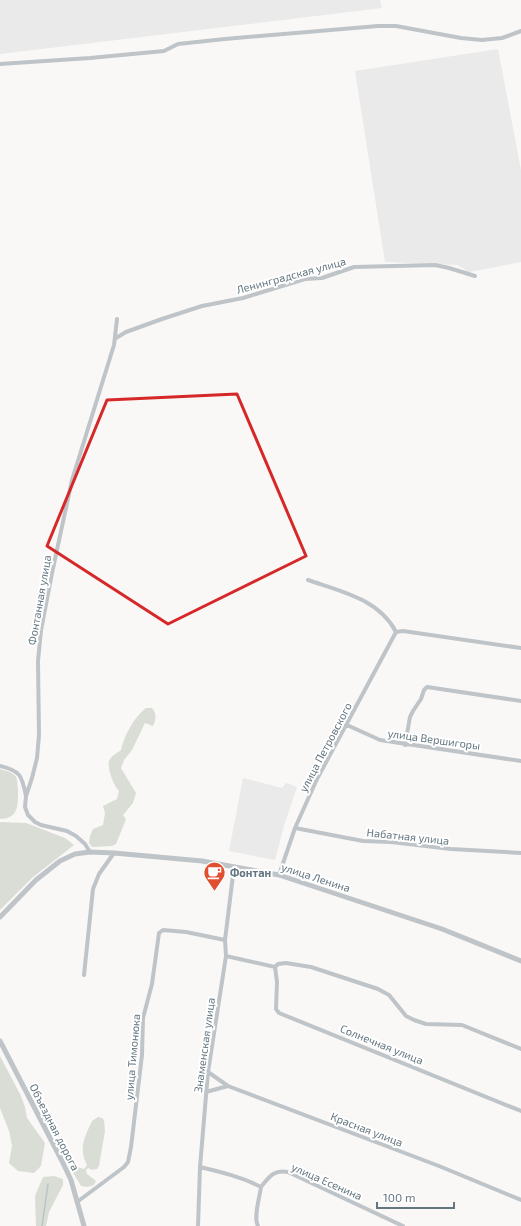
<svg xmlns="http://www.w3.org/2000/svg" width="521" height="1226" viewBox="0 0 521 1226" font-family="'Exo 2',sans-serif">
	<style>
		.built { fill: #e9eae9 }
		.green { fill: #d9ddd5 }
		.lines { fill: none; stroke-linecap: round; stroke-linejoin: round }
		.stream { stroke: #b7c5c8; stroke-width: 1.5 }
		.minor { stroke: #bfc4c8; stroke-width: 4 }
		.tertiary { stroke: #bfc4c8; stroke-width: 5 }
		.marked { fill: none; stroke: #d62828; stroke-width: 3; stroke-linejoin: round }
		.labels { text-anchor: middle; dominant-baseline: central; stroke-width: 4; stroke-linejoin: round; paint-order: stroke }
		.street-label { font-size: 11px; fill: #647680; stroke: #fff }
		.poi-label { font-size: 11px; font-weight: bold; fill: #647680; stroke: #fff; text-anchor: start }
	</style>
	<rect width="100%" height="100%" fill="#f9f8f6"/>
	<path class="built" d="M0,0H380L382,8L0,54Z
		M498,49L521,170V262L465,273V269L457,265L385,262L355,71Z
		M243,778L282,788L286,783L297,787L284,826L275,860L229,851Z"/>
	<path class="green" d="M146,708H152C157,714 156,719 153,726L145,723L132,750L124,760L121,768L136,793L133,803L123,815L126,819L116,844L112,846L92,847L89,843L90,836L93,829L103,825L105,813L103,806L117,799L119,791C114,786 107,769 109,761C111,756 117,753 121,750C124,736 134,717 146,708Z
		M0,769C6,771 13,772 16,777C18,781 17,786 18,790C18,804 19,819 0,819Z
		M0,822L26,823L65,838L74,845L33,877L0,910Z
		M0,1056L21,1096L25,1107L27,1118L45,1143L41,1166L34,1173L18,1171L9,1163L12,1146L9,1131L0,1108Z
		M98,1117L102,1118L104,1120L105,1131L99,1166L97,1169L92,1170L88,1168L86,1170L87,1174L96,1181L94,1185L87,1187L81,1186L72,1171L73,1166L84,1169L87,1165C78,1149 85,1136 92,1121Z
		M54,1176L63,1179V1185L49,1212L46,1226H36L35,1196L43,1177Z"/>
	<g class="lines">
		<path class="stream" d="M42,1226L48,1184"/>
		<path class="minor" d="M0,64L90,58L164,51L178,44L225,39L378,26H396L461,38L482,40L502,38L521,31
			M116,338L126,332L162,319L202,306L243,298L305,279L322,278L354,267L435,265L449,268L475,276
			M308,580C340,591 379,599 396,632
			M347,725L380,740L521,761
			M405,745L410,717L413,711L421,699L424,690L427,687L521,701
			M0,766C21,771 22,776 26,796
			M295,828L363,841L391,842L451,849L521,853
			M90,852L85,844L76,836L67,831L41,825L35,822L28,815L25,807L26,796L32,778L37,758L39,735L38,661L41,630L52,573L72,480L114,345L117,319
			M279,875L295,828L317,779L396,632L403,631L521,648
			M226,956L275,967L278,964L286,963L311,967L378,989L389,995L406,1016L414,1020L426,1024L462,1025L521,1049
			M275,967L277,982L276,1009L279,1013L521,1111
			M84,975L93,889L99,874L114,853
			M208,1072L228,1086L439,1166L521,1200
			M206,1092L228,1086
			M200,1167C221,1172 242,1177 261,1187C269,1177 274,1169 288,1172L403,1226
			M77,1202L124,1167L128,1162L131,1147L142,1055L143,1018L152,984L159,933L163,930L186,932L225,940
			M198,1226L200,1167L208,1072L226,956L225,940L234,867
			M258,1226C253,1218 260,1196 261,1187"/>
		<path class="tertiary" d="M0,917L36,880L60,861L75,854L90,852L114,853L202,861L279,875L442,929L521,961
			M0,1041L63,1163L71,1180L84,1226"/>
	</g>
	<path class="marked" d="M237,394L306,556L168,624L47,546L107,400Z"/>
	<defs>
		<symbol id="cafe-pin" viewBox="-11 -11 22 30"><path d="M0 17L-7.5 6A9.5 9.5 0 1 1 7.5 6Z" fill="#df4f30" stroke="#fff"/><path d="M-5.5-4.5H6V0H3Q3 3.5 0 3.5H-2.5Q-5.5 3.5-5.5 0ZM3-3.2v2h1.7v-2ZM-6 4.5H4V6H-6Z" fill="#fff"/></symbol>
	</defs>
	<g fill-rule="evenodd">
		<use href="#cafe-pin" x="202" y="860" width="25" height="34"/>
	</g>
	<g class="labels">
		<g class="street-label">
			<text transform="translate(291 275) rotate(-15)">Ленинградская улица</text>
			<text transform="translate(39 600) rotate(-80)">Фонтанная улица</text>
			<text transform="translate(434 739) rotate(8)">улица Вершигоры</text>
			<text transform="translate(325 747) rotate(-62)">улица Петровского</text>
			<text transform="translate(408 836) rotate(6)">Набатная улица</text>
			<text transform="translate(316 877) rotate(18)">улица Ленина</text>
			<text transform="translate(382 1044) rotate(22)">Солнечная улица</text>
			<text transform="translate(204 1045) rotate(-82)">Знаменская улица</text>
			<text transform="translate(132 1057) rotate(-85)">улица Тимонюка</text>
			<text transform="translate(55 1127) rotate(63)">Объездная дорога</text>
			<text transform="translate(367 1129) rotate(21)">Красная улица</text>
			<text transform="translate(327 1181) rotate(24)">улица Есенина</text>
		</g>
		<g class="poi-label">
			<text x="230" y="872">Фонтан</text>
		</g>
	</g>
	<path d="M377 1202v6h77v-6" fill="none" stroke="#647680" stroke-width="2"/>
	<text x="383" y="1202" font-size="12" fill="#647680" stroke="#ffffff" stroke-width="3" paint-order="stroke">100 m</text>
</svg>
